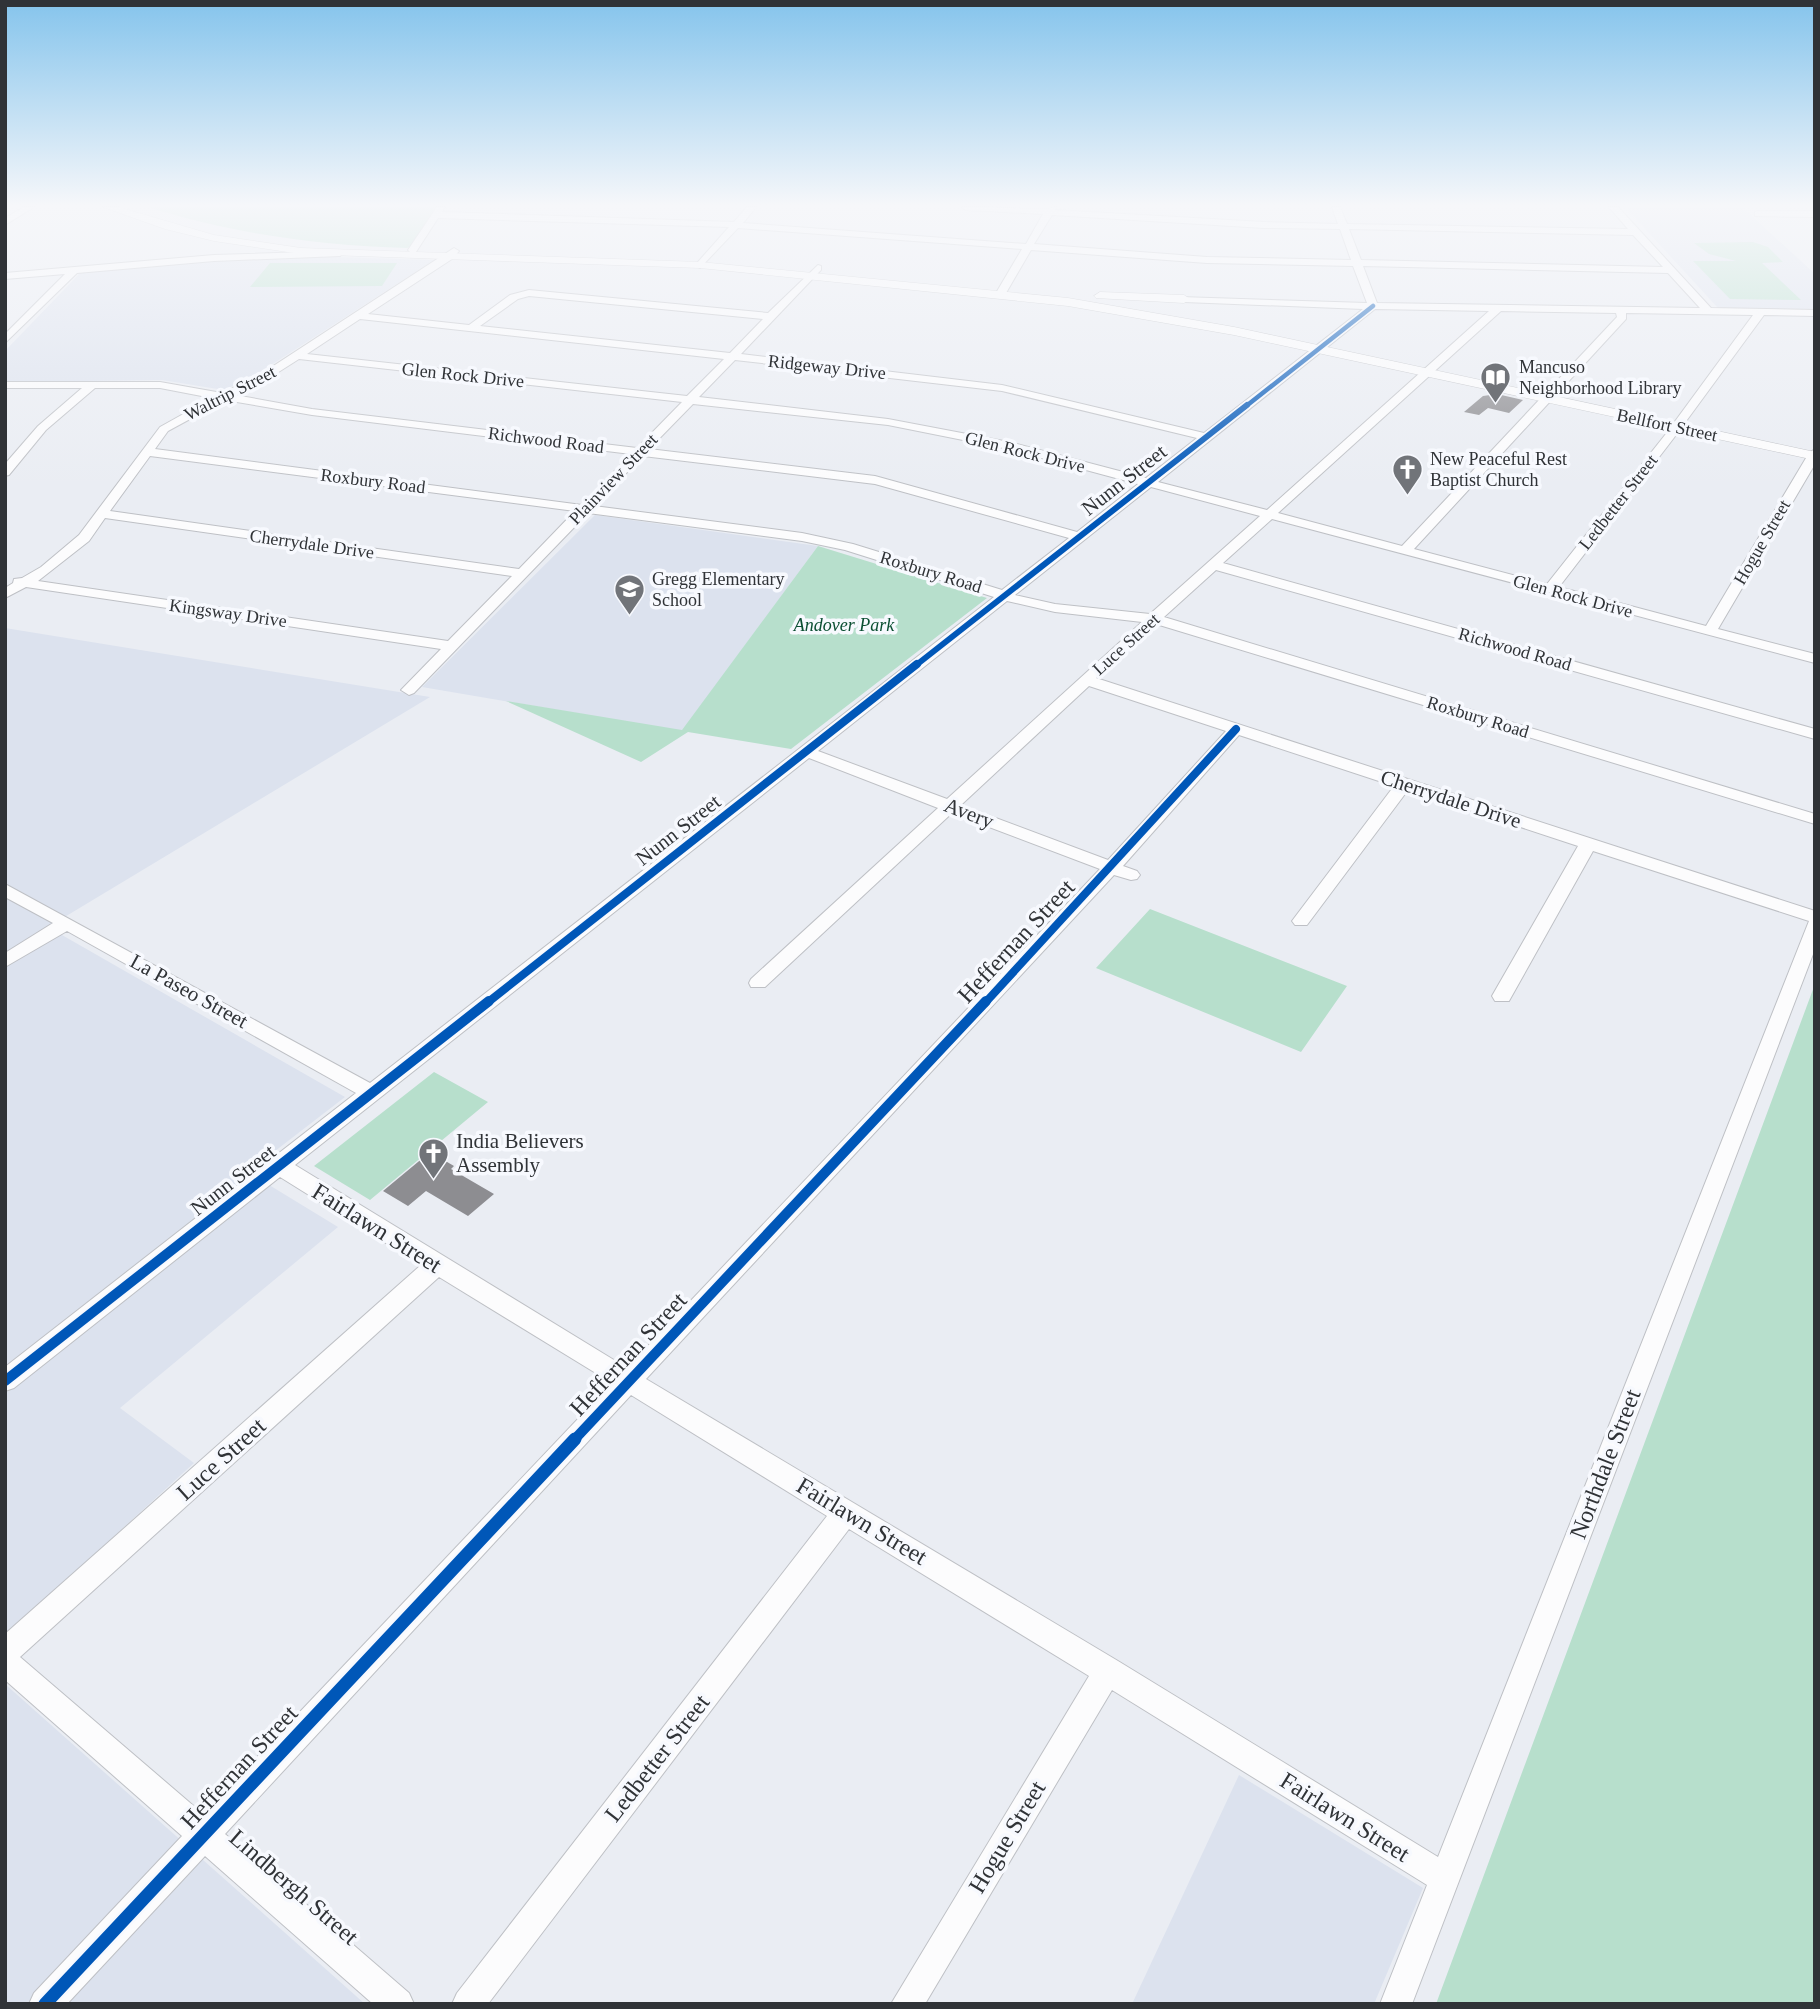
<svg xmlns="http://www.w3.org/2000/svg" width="1820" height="2009" viewBox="0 0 1820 2009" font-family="'Times New Roman',serif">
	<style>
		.built { fill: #dce2ee }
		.green { fill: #b7dfcc }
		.building { fill: #8d8d91 }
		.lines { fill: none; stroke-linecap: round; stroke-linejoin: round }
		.minor-casing { stroke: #bec0c5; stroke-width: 2 }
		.major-casing { stroke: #bec0c5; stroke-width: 1 }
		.minor { fill: #fcfcfd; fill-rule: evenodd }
		.major { fill: #fcfcfd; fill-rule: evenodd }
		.cycleway-far4-casing { stroke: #f7f9fe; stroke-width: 7 }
		.cycleway-far3-casing { stroke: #f7f9fe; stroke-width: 9 }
		.cycleway-far2-casing { stroke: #f7f9fe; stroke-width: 11 }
		.cycleway-far1-casing { stroke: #f7f9fe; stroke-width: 14 }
		.cycleway-casing { stroke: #f7f9fe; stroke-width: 18 }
		.cycleway-far4 { stroke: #0057b8; stroke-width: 4.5 }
		.cycleway-far3 { stroke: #0057b8; stroke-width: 6 }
		.cycleway-far2 { stroke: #0057b8; stroke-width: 8 }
		.cycleway-far1 { stroke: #0057b8; stroke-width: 10 }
		.cycleway { stroke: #0057b8; stroke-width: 13 }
		.labels { text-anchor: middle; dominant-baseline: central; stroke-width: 7; stroke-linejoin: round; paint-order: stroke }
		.far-street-label { font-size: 18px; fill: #303337; stroke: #f7f9fe }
		.far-poi-label { font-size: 18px; fill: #303337; stroke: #f7f9fe; text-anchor: start }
		.far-park-label { font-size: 18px; font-style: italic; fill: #0b4f32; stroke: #f7f9fe }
		.street-label { font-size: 21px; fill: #303337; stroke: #f7f9fe }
		.poi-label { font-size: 21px; fill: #303337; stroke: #f7f9fe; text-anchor: start }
		.near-street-label { font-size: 24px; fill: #303337; stroke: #f7f9fe }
	</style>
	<rect width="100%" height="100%" fill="#eaedf3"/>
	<path class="built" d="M1625,207H1742L1815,274V310L1718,308Z
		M330,257L434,260L254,376L224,390L162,380L5,382V351L82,271L250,259Z
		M595,515L818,546L682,731L422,687Z
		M5,628L430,697L48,927L345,1097L248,1172L338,1227L120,1408L194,1463L5,1636Z
		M5,1684L365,2004H5Z
		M1239,1775L1423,1888L1374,2004H1132Z"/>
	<path class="green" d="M148,207H440L412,246L407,248C318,245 233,234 148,207Z
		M1753,242L1768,247L1783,262L1762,263L1801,300L1730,299L1693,261H1736L1709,254L1694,243Z
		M270,263H397L382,286L250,287Z
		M818,546L987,598L791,749L688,732L641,762L506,701L682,730Z
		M1150,909L1347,986L1301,1052L1096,968Z
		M1815,984V2004H1436Z
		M434,1072L488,1102L370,1200L314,1166Z"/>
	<path class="building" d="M1497,394L1523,400L1509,413L1488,408L1479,415L1464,412L1483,396Z
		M430,1152L454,1166L451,1169L494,1194L468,1216L426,1191L408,1206L383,1191Z"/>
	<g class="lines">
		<defs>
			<path id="minor" d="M24,207H34L5,225V218Z
				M437,207H445L442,212L734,222L747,207H756L743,223L1026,244L1043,214L966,210L962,207L1046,209L1056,207L1055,210L1264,222L1338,224L1332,207H1340L1347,224L1628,229L1609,207H1618L1711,308L1815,310V316L1764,315L1673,439L1559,587L1706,626L1809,453L1815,449V464L1718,629L1815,654V663L1272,519L1223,563L1815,729V739L1216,570L1164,617L1815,814V824L1156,624L1096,678L1815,911V949L1412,2004H1380L1427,1885L1112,1690L925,2004H891L1089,1676L849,1529L488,2004H452L457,1993L827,1516L631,1395L225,1834L409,1993L414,2004H373L205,1856L67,2004H29L34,1993L182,1836L5,1680V1634L421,1265L280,1177L14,1388L5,1391V1367L356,1093L67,931L5,967V953L53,923L5,897V884L370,1083L994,597L845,550L802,541L588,513L414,693L409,695L401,690L441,649L26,587L5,598V588L13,583L14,579L22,578L41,567L79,535L160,427L212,398L160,388H95L46,430L9,475L5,476V464L38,426L82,388H5V382H160L222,393L258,376L454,248L459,251L452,259L368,314L469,325L510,295L529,290L768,313L818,265L821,266V270L741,354L1002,385L1204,433L1363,309L1184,302L1180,301V297L1367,303L1353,266L1207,263L1031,250L1006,293L1001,296L996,293L1022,249L738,228L700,268L695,265L697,263L729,227L438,218L416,252H410L408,250ZM1052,215L1264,228L1340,229L1351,260L1207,257L1034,244ZM1349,229L1633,235L1663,267L1361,260ZM1363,266L1668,273L1700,308L1377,303ZM529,296L763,319L730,353L480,326L518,299ZM1375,309L1489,311L1267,510L1158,482ZM1501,311L1616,313L1617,317L1402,546L1278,513ZM1626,313L1753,315L1665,435L1547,584L1414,549L1626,319ZM360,319L724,359L687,396L307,354ZM299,359L682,402L637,448L312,409L235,395L266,380ZM735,360L1002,391L1197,438L1146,478L1009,442L888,419L699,397ZM225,400L312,415L631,454L582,505L155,449L168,431ZM693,404L888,425L1008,449L1138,484L1077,532L875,476L649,449ZM150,456L575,511L519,569L110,511ZM643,456L875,484L1069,538L1002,590L853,544L802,533L594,506ZM1151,487L1260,516L1150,614L1055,604L1015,595ZM105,518L512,576L448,641L38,581L89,541ZM1007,601L1055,612L1142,622L947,799L818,751ZM1089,686L1226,731L1108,860L961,805ZM1239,735L1394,786L1295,917L1292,921L1295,925H1307L1408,790L1578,846L1492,996L1495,1001H1509L1593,851L1809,921L1438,1857L1118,1661L646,1379L1114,875L1131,880L1137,879L1140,875L1137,871L1123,866ZM809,758L938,808L751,979L749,983L751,987H765L952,813L1100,869L627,1368L295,1165ZM439,1277L612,1383L203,1814L20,1657Z
				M1758,211H1815V217L1755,216V212Z
				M337,251L342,254L340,256L214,261L77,273L5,343V334L65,274L5,279V273L214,255Z"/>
			<path id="major" d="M103,207H118L214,235L301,248L700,262L1068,298L1234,327L1815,452V460L1234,335L1068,306L700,268L301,254L214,241L165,229Z
				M1100,292L1184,295L1190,299L1184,303L1096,298L1094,296Z"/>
		</defs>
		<use href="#minor" class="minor-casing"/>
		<use href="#major" class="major-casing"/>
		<use href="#minor" class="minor"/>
		<use href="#major" class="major"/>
		<defs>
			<path id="cycleway-far4" d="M1245,407L1373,306"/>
			<path id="cycleway-far3" d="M915,666L1247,405"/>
			<path id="cycleway-far2" d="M487,1003L917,664
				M985,1003L1236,729"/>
			<path id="cycleway-far1" d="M5,1381L489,1001
				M574,1440L986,1001"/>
			<path id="cycleway" d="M45,2004L575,1439"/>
		</defs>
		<use href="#cycleway-far4" class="cycleway-far4-casing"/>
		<use href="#cycleway-far3" class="cycleway-far3-casing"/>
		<use href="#cycleway-far2" class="cycleway-far2-casing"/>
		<use href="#cycleway-far1" class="cycleway-far1-casing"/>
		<use href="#cycleway" class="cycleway-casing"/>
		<use href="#cycleway-far4" class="cycleway-far4"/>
		<use href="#cycleway-far3" class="cycleway-far3"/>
		<use href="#cycleway-far2" class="cycleway-far2"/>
		<use href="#cycleway-far1" class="cycleway-far1"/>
		<use href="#cycleway" class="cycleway"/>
	</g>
	<linearGradient id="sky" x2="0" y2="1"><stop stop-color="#85c4ec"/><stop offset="0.42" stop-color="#f6f7fa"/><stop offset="1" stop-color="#f6f7fa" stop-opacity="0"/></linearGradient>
	<rect width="1820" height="488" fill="url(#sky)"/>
	<defs>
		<symbol id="library-pin" viewBox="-11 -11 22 30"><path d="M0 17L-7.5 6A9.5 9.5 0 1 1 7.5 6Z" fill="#717479" stroke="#f7f9fe"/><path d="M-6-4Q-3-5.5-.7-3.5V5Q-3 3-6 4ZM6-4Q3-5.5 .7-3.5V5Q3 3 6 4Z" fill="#fff"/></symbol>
		<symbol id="church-pin" viewBox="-11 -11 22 30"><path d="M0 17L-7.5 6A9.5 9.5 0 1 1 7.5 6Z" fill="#717479" stroke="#f7f9fe"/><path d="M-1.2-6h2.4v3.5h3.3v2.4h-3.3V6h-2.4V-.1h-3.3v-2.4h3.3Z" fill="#fff"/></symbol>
		<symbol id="school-pin" viewBox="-11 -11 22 30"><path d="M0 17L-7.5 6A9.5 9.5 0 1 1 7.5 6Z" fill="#717479" stroke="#f7f9fe"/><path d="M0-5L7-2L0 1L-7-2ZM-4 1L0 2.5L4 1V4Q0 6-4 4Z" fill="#fff"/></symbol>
	</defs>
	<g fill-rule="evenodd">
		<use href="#library-pin" x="1478" y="360" width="35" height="47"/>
		<use href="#church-pin" x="1390" y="452" width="35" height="47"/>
		<use href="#school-pin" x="612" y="572" width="35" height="47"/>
		<use href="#church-pin" x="416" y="1136" width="35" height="47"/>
	</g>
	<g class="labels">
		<g class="far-street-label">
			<text transform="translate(827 367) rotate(6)">Ridgeway Drive</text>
			<text transform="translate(463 375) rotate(6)">Glen Rock Drive</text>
			<text transform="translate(230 393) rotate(-27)">Waltrip Street</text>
			<text transform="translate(1667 425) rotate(12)">Bellfort Street</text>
			<text transform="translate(546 440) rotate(7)">Richwood Road</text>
			<text transform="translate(1025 452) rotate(14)">Glen Rock Drive</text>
			<text transform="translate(613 479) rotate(-46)">Plainview Street</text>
			<text transform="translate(373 481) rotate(7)">Roxbury Road</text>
			<text transform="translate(1618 502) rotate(-52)">Ledbetter Street</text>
			<text transform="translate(1762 542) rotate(-60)">Hogue Street</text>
			<text transform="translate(312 544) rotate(8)">Cherrydale Drive</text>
			<text transform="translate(931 572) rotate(17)">Roxbury Road</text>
			<text transform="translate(1573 596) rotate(15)">Glen Rock Drive</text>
			<text transform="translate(228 613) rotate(8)">Kingsway Drive</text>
			<text transform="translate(1126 644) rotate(-42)">Luce Street</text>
			<text transform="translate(1515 649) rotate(16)">Richwood Road</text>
			<text transform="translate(1478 717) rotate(17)">Roxbury Road</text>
		</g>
		<g class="far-poi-label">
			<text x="1519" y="367">Mancuso<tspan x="1519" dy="21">Neighborhood Library</tspan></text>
			<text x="1430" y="459">New Peaceful Rest<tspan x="1430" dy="21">Baptist Church</tspan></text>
			<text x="652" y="579">Gregg Elementary<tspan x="652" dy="21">School</tspan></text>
		</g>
		<g class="far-park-label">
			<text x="844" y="625">Andover Park</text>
		</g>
		<g class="street-label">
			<text transform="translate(1124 480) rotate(-38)">Nunn Street</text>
			<text transform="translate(1451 799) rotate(18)">Cherrydale Drive</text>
			<text transform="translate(969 813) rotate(21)">Avery</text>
			<text transform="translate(678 830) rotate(-38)">Nunn Street</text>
			<text transform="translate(189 991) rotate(29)">La Paseo Street</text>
			<text transform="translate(233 1180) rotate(-38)">Nunn Street</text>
		</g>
		<g class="poi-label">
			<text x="456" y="1141">India Believers<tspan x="456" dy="24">Assembly</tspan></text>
		</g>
		<g class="near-street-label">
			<text transform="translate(1016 941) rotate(-47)">Heffernan Street</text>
			<text transform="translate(377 1228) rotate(32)">Fairlawn Street</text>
			<text transform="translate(628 1354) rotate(-47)">Heffernan Street</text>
			<text transform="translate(221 1459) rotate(-42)">Luce Street</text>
			<text transform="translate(1605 1464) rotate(-69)">Northdale Street</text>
			<text transform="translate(862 1521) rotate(31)">Fairlawn Street</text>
			<text transform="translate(657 1758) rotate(-52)">Ledbetter Street</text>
			<text transform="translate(239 1767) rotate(-47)">Heffernan Street</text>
			<text transform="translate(1345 1817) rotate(32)">Fairlawn Street</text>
			<text transform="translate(1007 1837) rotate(-59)">Hogue Street</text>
			<text transform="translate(294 1887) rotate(41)">Lindbergh Street</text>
		</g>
	</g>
	<rect width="1820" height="2009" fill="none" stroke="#303337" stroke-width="14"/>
</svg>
